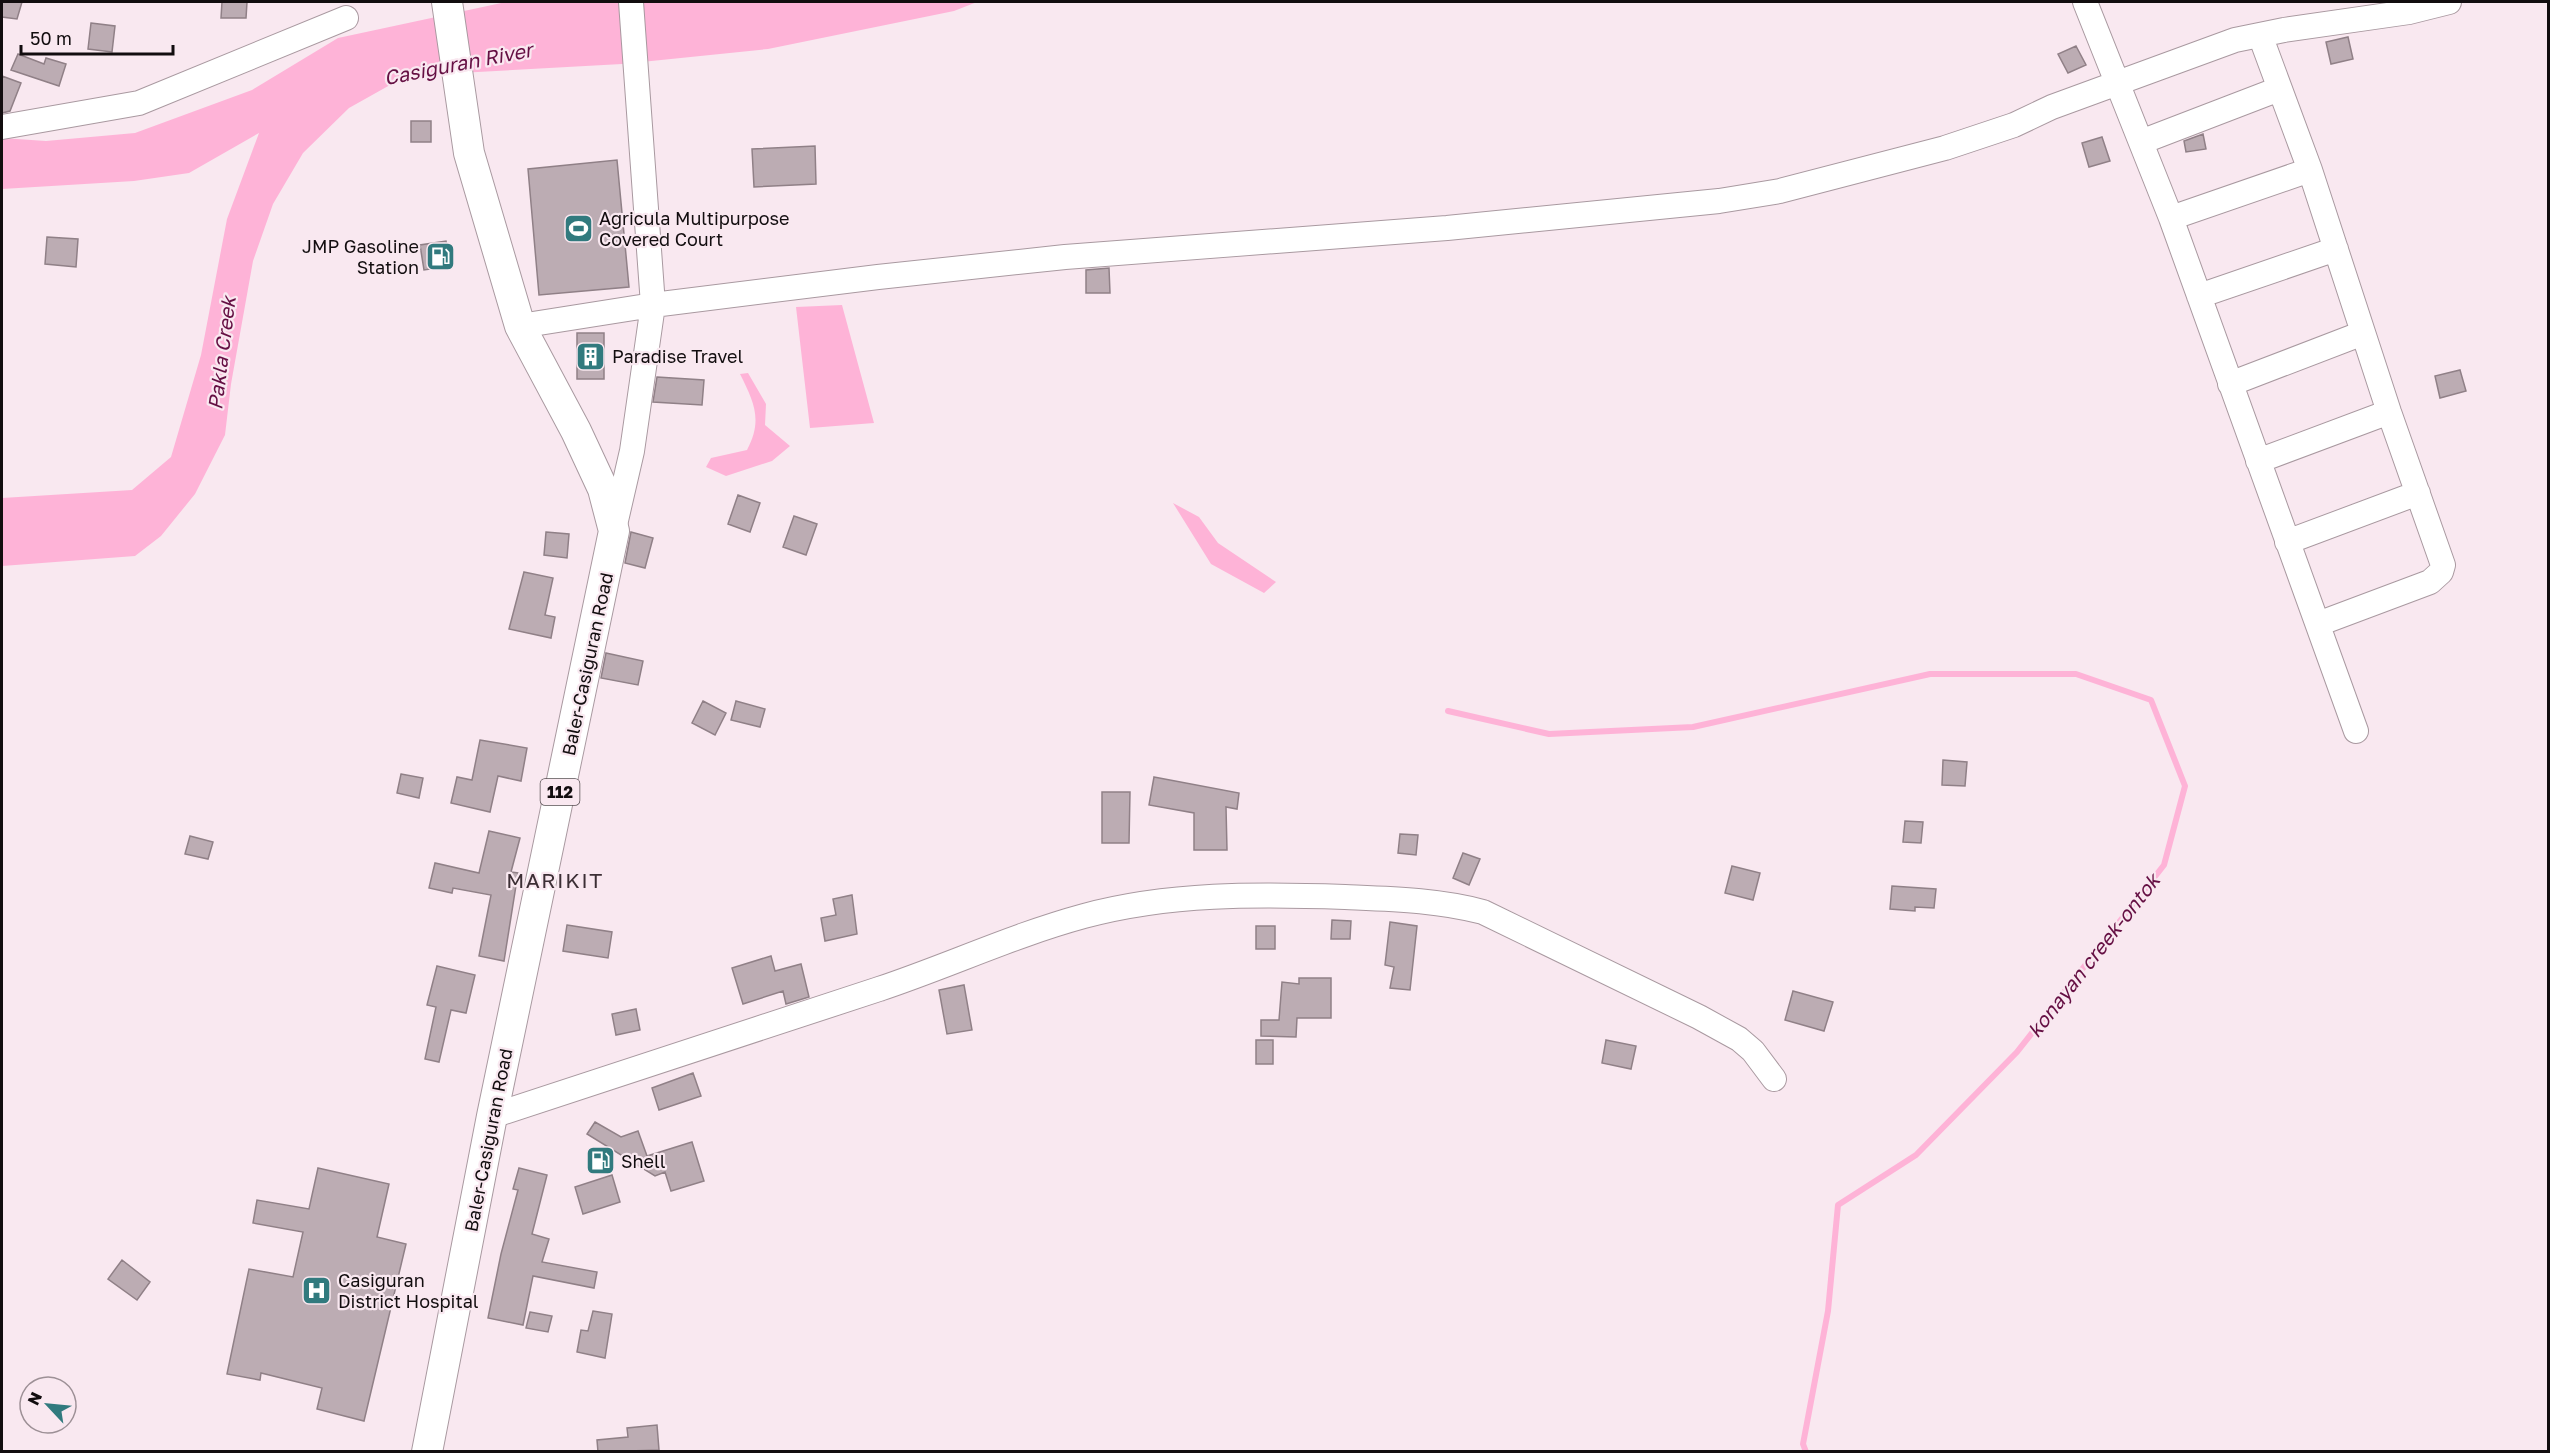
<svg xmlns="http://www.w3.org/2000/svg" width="2550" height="1453" viewBox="0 0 2550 1453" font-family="'Golos Text',sans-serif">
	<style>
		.water { fill: #feb3d7 }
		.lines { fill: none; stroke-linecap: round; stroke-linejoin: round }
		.stream { stroke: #feb3d7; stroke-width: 6 }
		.building { fill: #bcacb3; stroke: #908087; stroke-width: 1.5 }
		.minor-casing { stroke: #a999a0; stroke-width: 26 }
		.major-casing { stroke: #a999a0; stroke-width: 32 }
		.minor { stroke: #fff; stroke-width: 24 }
		.major { stroke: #fff; stroke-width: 30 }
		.labels { text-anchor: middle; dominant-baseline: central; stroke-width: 4.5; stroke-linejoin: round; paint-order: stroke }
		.shield { fill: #f9e8f0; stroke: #574f52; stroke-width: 1.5 }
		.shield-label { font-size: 16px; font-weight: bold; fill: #120d0f }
		.poi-label { font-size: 18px; fill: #120d0f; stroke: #f9e8f0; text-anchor: start }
		.street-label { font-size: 18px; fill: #120d0f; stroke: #f9e8f0 }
		.water-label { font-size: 20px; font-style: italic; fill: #650f43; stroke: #f9e8f0 }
		.quarter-label { font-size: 21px; letter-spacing: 1.5px; fill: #3c2f35; stroke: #f9e8f0 }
	</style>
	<rect width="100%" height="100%" fill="#f9e8f0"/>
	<path class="water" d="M506,2H977L954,11L768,49L622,64L422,75L390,85L349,108L303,153L273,204L253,261L231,384L225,435L195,494L161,536L135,556L2,566V498L132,490L171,457L201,355L227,219L259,133L189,173L134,181L2,189V138L46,141L135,133L252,90L338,38Z
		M842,305L874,423L810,428L796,307Z
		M748,373L766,404L765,425L790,446L772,461L726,476L706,467L711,458L747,450C763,420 754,402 740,374Z
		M1173,503L1199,517L1218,543L1276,582L1264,593L1211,564Z"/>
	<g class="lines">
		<path class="stream" d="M1448,711L1549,734L1693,727L1930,674H2076L2151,700L2185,786L2164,865L2017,1052L1916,1155L1838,1205L1828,1311L1803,1444L1806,1452"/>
	</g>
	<path class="building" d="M2,2H22L17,19L2,17Z
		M222,2H247L246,18H221Z
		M91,23L115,26L112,52L88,49Z
		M2348,37L2353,59L2331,64L2326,42Z
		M2076,46L2086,65L2068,73L2058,54Z
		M18,54L44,64L46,58L66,64L59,86L11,70Z
		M2,76L21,83L10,111L2,113Z
		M411,121H431V142H411Z
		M2203,134L2206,149L2186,152L2184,141Z
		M2102,137L2110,161L2089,167L2082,143Z
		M815,146L816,184L754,187L752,149Z
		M617,160L629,287L539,295L528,169Z
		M47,237L78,239L76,267L45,264Z
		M446,241L450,266L424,270L420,245Z
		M1109,268L1110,293H1086V270Z
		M577,333H604V379H577Z
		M2460,370L2466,391L2440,398L2435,376Z
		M657,377L704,380L702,405L653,402Z
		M738,495L760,503L750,532L728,524Z
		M794,516L817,524L806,555L783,547Z
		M546,532L569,534L567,558L544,555Z
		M631,532L653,538L645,568L625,563Z
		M524,572L553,578L545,615L555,617L551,638L509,629Z
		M606,653L643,661L638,685L601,678Z
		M703,701L726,713L715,735L692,723Z
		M736,701L765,709L760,727L731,720Z
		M480,740L527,748L521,781L498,776L490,812L451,803L457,777L472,780Z
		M1943,760L1967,762L1965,786L1942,785Z
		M401,774L423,778L419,798L397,793Z
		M1154,777L1239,793L1237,809L1226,807L1227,850H1194V813L1149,805Z
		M1102,792H1130L1129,843H1102Z
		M1905,821L1923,822L1921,843L1903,842Z
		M489,831L520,838L511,872L518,873L504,961L479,956L491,895L453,888L452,893L429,888L435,863L479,873Z
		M1400,834L1418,835L1416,855L1398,853Z
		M190,836L213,842L208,859L185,854Z
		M1463,853L1480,859L1469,885L1453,878Z
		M1732,866L1760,873L1753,900L1725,893Z
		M1892,886L1936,889L1934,908L1915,907V911L1890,909Z
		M852,895L857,934L825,941L821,918L836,915L833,899Z
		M1332,920L1351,921L1350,939H1331Z
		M1390,922L1417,926L1410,990L1390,988L1394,967L1385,965Z
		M567,925L612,932L608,958L563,951Z
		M1256,926H1275V949H1256Z
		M771,956L775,971L801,964L809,997L786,1004L783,991L743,1004L732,968Z
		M437,966L475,975L466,1013L451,1010L439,1062L425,1059L436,1007L427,1005Z
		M1299,978H1331V1018H1297L1296,1037L1261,1036V1020H1279L1282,982L1299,984Z
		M964,985L972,1030L947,1034L939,990Z
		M1793,991L1833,1002L1824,1031L1785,1020Z
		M636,1009L640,1030L616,1035L612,1014Z
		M1256,1040H1273V1064H1256Z
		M1606,1040L1636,1046L1631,1069L1602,1063Z
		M693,1073L701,1096L659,1110L652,1088Z
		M595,1122L621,1137L638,1131L647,1156L692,1142L704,1181L671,1191L665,1172L655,1176L587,1134Z
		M318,1168L389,1184L377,1237L406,1244L364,1421L317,1409L322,1388L261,1373L260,1380L227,1374L249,1269L293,1277L303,1232L253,1223L257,1200L309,1209Z
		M519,1168L547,1175L532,1234L549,1239L542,1262L597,1272L594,1288L533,1276L523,1325L488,1318L501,1254L518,1190L513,1189Z
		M612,1175L620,1202L583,1214L575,1187Z
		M122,1260L150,1282L137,1300L108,1279Z
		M593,1311L612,1314L605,1358L577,1352L581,1330L588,1331Z
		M530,1312L552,1316L548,1332L526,1328Z
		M657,1425L659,1450L598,1452L597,1440L628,1437L627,1428Z"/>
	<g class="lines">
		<defs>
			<path id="minor" d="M2085,2L2171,218L2356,731
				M2260,35L2310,170L2389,412L2443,565L2441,572L2430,582L2318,624
				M2,127L139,103L346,18
				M2141,142L2279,89
				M2171,218L2310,170
				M2199,296L2336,249
				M520,326L653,305L878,277L1065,257L1447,228L1719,201L1780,191L1945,148L2014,125L2052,107L2235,40L2284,30L2409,12L2449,2
				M2230,384L2363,333
				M2258,461L2389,412
				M614,529L632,451L653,305L631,2
				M2287,542L2418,493
				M492,1116C621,1073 750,1031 879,989C948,966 1014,935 1084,916C1169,893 1257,894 1345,897C1392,899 1438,900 1483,912L1699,1017L1739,1039L1753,1051L1774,1079"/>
			<path id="major" d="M427,1452L492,1116L614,531L603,489L576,431L520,326L469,153L447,2"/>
		</defs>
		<use href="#minor" class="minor-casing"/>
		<use href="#major" class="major-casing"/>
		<use href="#minor" class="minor"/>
		<use href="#major" class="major"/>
	</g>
	<defs>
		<symbol id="stadium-square" viewBox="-11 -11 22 22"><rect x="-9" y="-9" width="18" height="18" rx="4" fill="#317a7e" stroke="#f9e8f0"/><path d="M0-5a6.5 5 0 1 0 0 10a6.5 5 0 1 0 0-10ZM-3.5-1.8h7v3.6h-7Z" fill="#fff"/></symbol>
		<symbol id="fuel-square" viewBox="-11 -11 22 22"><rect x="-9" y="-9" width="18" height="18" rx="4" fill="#317a7e" stroke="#f9e8f0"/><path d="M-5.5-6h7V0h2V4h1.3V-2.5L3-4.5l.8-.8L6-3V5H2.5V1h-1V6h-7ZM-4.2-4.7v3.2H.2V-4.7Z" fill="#fff"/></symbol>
		<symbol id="building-square" viewBox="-11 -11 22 22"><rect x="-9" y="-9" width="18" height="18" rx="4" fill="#317a7e" stroke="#f9e8f0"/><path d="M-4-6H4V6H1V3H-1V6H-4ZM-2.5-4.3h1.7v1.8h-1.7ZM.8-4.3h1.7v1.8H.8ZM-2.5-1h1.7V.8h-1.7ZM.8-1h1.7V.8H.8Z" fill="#fff"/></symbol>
		<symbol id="hospital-square" viewBox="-11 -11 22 22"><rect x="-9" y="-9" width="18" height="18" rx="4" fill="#317a7e" stroke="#f9e8f0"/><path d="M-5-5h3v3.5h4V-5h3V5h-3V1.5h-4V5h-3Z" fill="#fff"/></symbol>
	</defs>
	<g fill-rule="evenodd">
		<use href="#stadium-square" x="562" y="212" width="33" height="33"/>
		<use href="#fuel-square" x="424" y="240" width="33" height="33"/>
		<use href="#building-square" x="574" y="340" width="33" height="33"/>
		<use href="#fuel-square" x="584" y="1144" width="33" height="33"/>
		<use href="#hospital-square" x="300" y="1274" width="33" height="33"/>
	</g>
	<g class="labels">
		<rect class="shield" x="540.5" y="779" width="39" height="26" rx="4.5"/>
		<g class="shield-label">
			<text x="560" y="792">112</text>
		</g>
		<g class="poi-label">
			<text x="599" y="218">Agricula Multipurpose<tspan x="599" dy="21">Covered Court</tspan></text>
			<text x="419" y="246" text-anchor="end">JMP Gasoline<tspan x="419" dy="21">Station</tspan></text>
			<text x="612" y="356">Paradise Travel</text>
			<text x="621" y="1161">Shell</text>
			<text x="338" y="1280">Casiguran<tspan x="338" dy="21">District Hospital</tspan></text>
		</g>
		<g class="street-label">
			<text transform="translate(587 664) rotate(-78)">Baler-Casiguran Road</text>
			<text transform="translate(488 1140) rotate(-79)">Baler-Casiguran Road</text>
		</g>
		<g class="water-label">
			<text transform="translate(458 63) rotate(-11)">Casiguran River</text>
			<text transform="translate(221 353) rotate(-83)">Pakla Creek</text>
			<text transform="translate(2093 955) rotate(-52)">konayan creek-ontok</text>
		</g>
		<g class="quarter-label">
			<text x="555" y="880">MARIKIT</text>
		</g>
	</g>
	<rect width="2550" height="1453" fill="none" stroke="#120d0f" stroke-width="6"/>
	<g transform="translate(48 1405) rotate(296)"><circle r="28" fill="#f9e8f0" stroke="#9d9096" stroke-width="1.5"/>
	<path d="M0-4.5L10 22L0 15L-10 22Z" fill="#317a7e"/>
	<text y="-9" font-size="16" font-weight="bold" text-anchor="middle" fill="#120d0f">N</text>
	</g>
	<path d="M21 45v9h152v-9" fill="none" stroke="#120d0f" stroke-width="3"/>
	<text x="30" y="45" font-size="18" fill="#120d0f" stroke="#f9e8f0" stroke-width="4.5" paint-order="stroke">50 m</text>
</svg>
